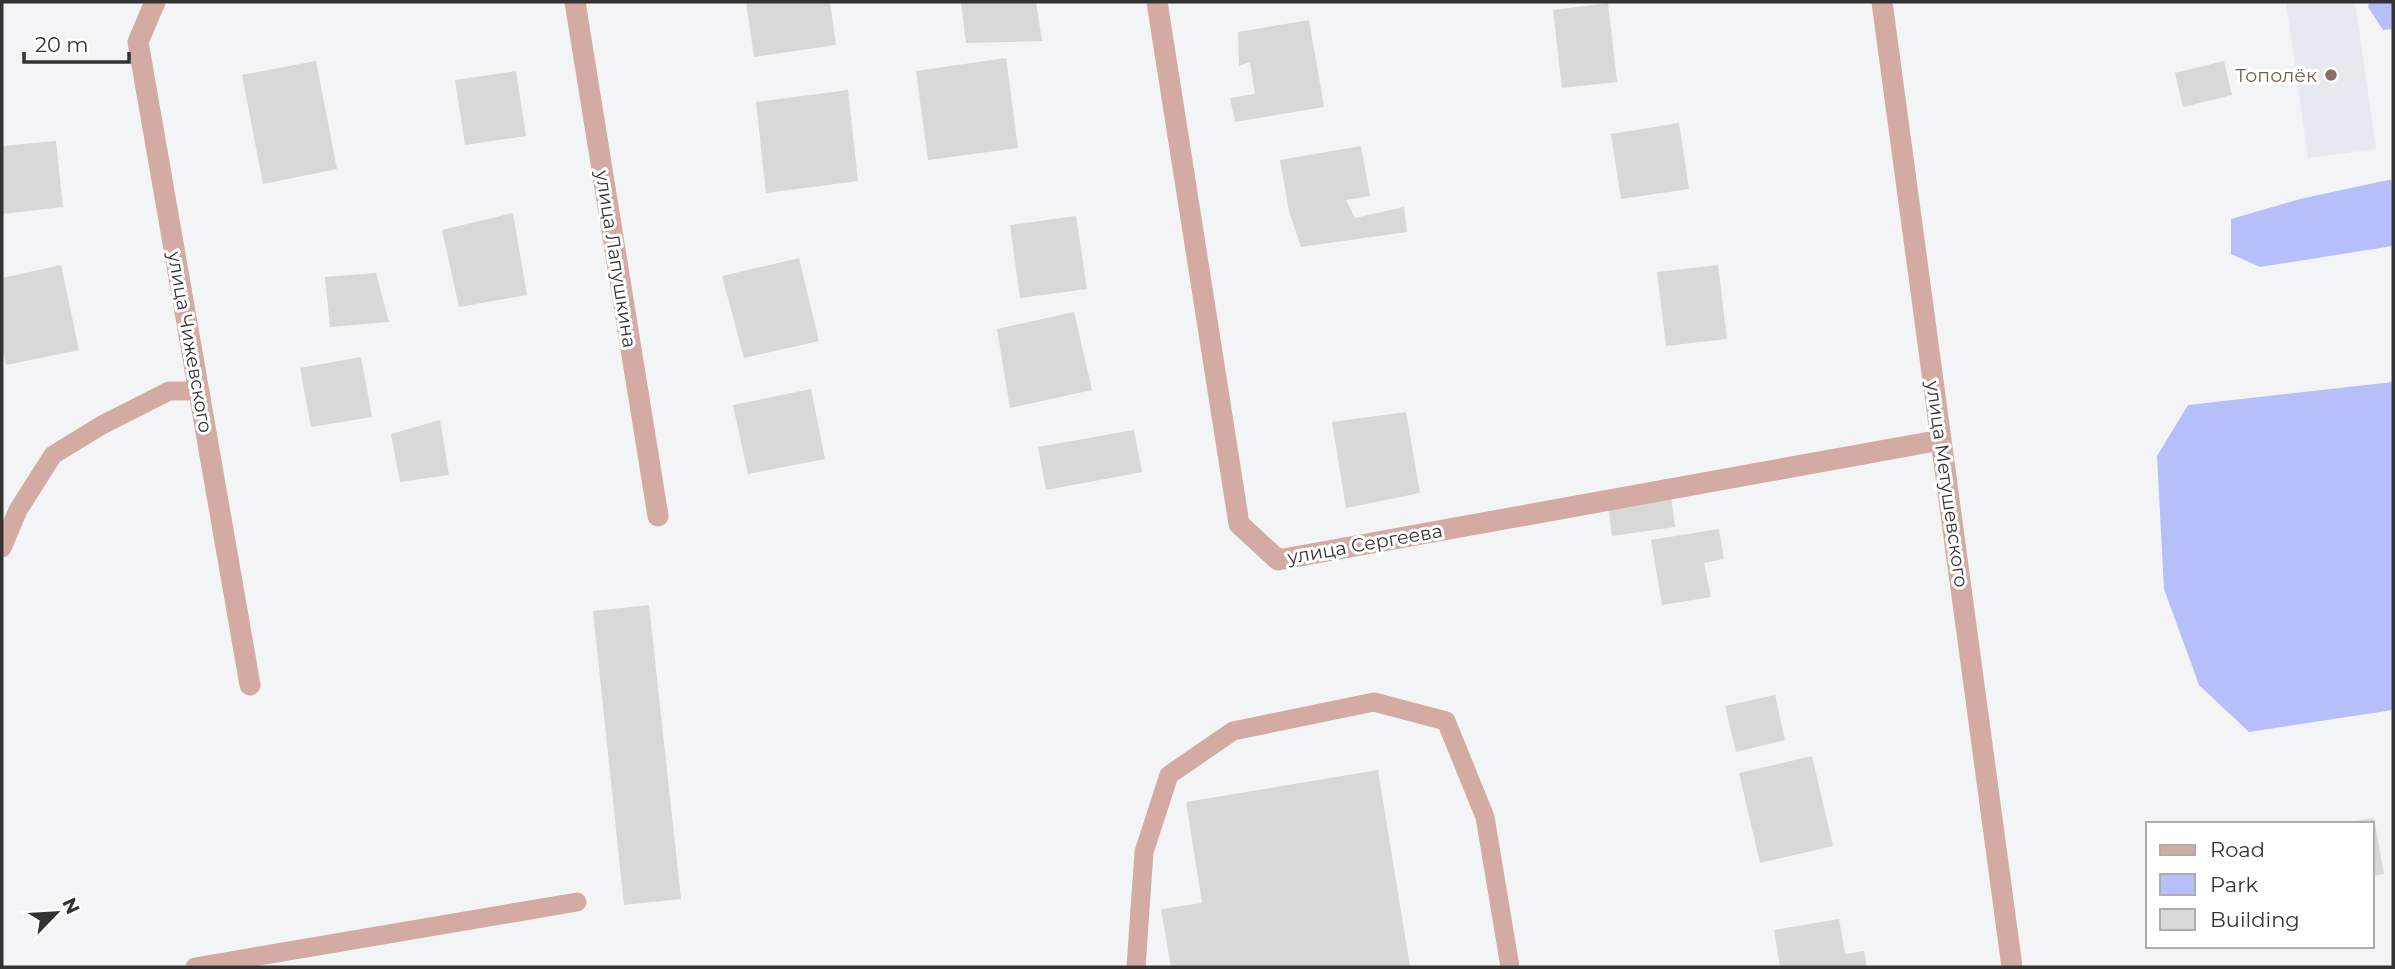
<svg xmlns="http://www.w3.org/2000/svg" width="2395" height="969" viewBox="0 0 2395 969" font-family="Montserrat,sans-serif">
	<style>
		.built { fill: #e7e9f1 }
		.green { fill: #b7bffb }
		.building { fill: #d8d8d9 }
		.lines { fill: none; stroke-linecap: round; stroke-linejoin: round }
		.lane { stroke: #d3aba2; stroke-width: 19 }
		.street { stroke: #d3aba2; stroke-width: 21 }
		.education-dot { fill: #8d6e63; stroke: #fff; stroke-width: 2.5 }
		.labels { text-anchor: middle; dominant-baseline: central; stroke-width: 6; stroke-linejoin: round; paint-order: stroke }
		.education-label { font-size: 19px; fill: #785e54; stroke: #fff; text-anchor: end }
		.street-label { font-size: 19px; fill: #333; stroke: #fff }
	</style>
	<rect width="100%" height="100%" fill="#f3f4f5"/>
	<path class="built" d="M2286,2H2355L2376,149L2308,158Z"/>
	<path class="green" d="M2369,2H2393V29L2383,30L2368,7Z
		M2388,180H2393V246L2260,267L2231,254V219L2300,199Z
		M2393,382V710L2249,732L2199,685L2164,589L2157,456L2188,405Z"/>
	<path class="building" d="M746,2H830L836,45L754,57Z
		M961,2H1036L1042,41L966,43Z
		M1608,3L1617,82L1562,88L1553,10Z
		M1309,20L1324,107L1235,122L1230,98L1255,94L1250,62L1239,66L1238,32Z
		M1006,58L1018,148L928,160L916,71Z
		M316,61L337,169L263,184L242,75Z
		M2224,61L2232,95L2183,107L2175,73Z
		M516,71L526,136L465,145L455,80Z
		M848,90L858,181L766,193L756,102Z
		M1679,123L1689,189L1621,199L1611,134Z
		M56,141L63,207L2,214V146Z
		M1361,146L1370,196L1346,200L1355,218L1404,207L1407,232L1301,247L1289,211L1280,160Z
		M513,213L527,295L459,307L442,230Z
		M1076,216L1087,289L1020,298L1010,225Z
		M799,258L819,341L744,358L722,276Z
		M61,265L79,350L6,365L2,344V278Z
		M1718,265L1727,339L1666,346L1657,272Z
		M376,273L389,322L330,327L325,277Z
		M1074,312L1092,390L1010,408L997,329Z
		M361,357L372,417L311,427L300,368Z
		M811,389L825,459L748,474L733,405Z
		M1406,412L1420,493L1346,508L1332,422Z
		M440,420L449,475L400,482L391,434Z
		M1134,430L1142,472L1046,490L1038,447Z
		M1671,496L1675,527L1612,536L1608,505Z
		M1719,529L1724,559L1704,563L1711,597L1662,605L1651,540Z
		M649,605L681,899L624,905L593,611Z
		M1775,695L1785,740L1736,752L1725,706Z
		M1812,756L1833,846L1760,863L1739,773Z
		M1378,770L1410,967H1171L1161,909L1202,903L1186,802Z
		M2374,818L2384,874L2372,876V824L2350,822Z
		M1839,919L1845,954L1864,951L1867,967H1780L1774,930Z"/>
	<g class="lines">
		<path class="lane" d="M2,548L18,510L53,455L102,425L169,391H199
			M195,967L577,902
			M1136,967L1144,852L1169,775L1233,731L1374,702L1446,721L1485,817L1510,967"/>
		<path class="street" d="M155,2L138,42L250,685
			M575,2L658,516
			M1157,2L1239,524L1278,560L1941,440
			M1882,2L2012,967"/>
	</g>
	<circle class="education-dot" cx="2331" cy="75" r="7"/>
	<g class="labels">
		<g class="education-label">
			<text x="2317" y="75">Тополёк</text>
		</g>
		<g class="street-label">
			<text transform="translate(616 259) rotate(81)">улица Лапушкина</text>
			<text transform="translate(190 342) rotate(80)">улица Чижевского</text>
			<text transform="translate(1947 484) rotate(82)">улица Метушевского</text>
			<text transform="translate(1365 544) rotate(-10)">улица Сергеева</text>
		</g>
	</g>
	<rect width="2395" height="969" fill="none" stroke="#333333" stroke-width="7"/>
	<rect x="2146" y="822" width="228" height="126" fill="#ffffff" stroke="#adadad" stroke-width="2"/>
	<rect x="2160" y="845" width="35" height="10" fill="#d3aba2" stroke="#adadad" stroke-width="2"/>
	<text x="2210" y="857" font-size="21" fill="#333333">Road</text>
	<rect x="2160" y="874" width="35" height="21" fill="#b7bffb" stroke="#adadad" stroke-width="2"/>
	<text x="2210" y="892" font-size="21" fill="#333333">Park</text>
	<rect x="2160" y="909" width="35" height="21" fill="#d8d8d9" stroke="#adadad" stroke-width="2"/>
	<text x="2210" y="927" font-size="21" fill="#333333">Building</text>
	<g transform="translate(56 913) rotate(65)" stroke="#ffffff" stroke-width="5" paint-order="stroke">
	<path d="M0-5L12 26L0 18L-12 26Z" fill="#333333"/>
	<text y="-10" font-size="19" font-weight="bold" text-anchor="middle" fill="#333333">N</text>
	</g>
	<path d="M24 52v10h105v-10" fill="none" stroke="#333333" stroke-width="3.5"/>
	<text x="35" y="52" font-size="21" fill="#333333" stroke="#ffffff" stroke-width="5" paint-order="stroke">20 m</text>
</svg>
